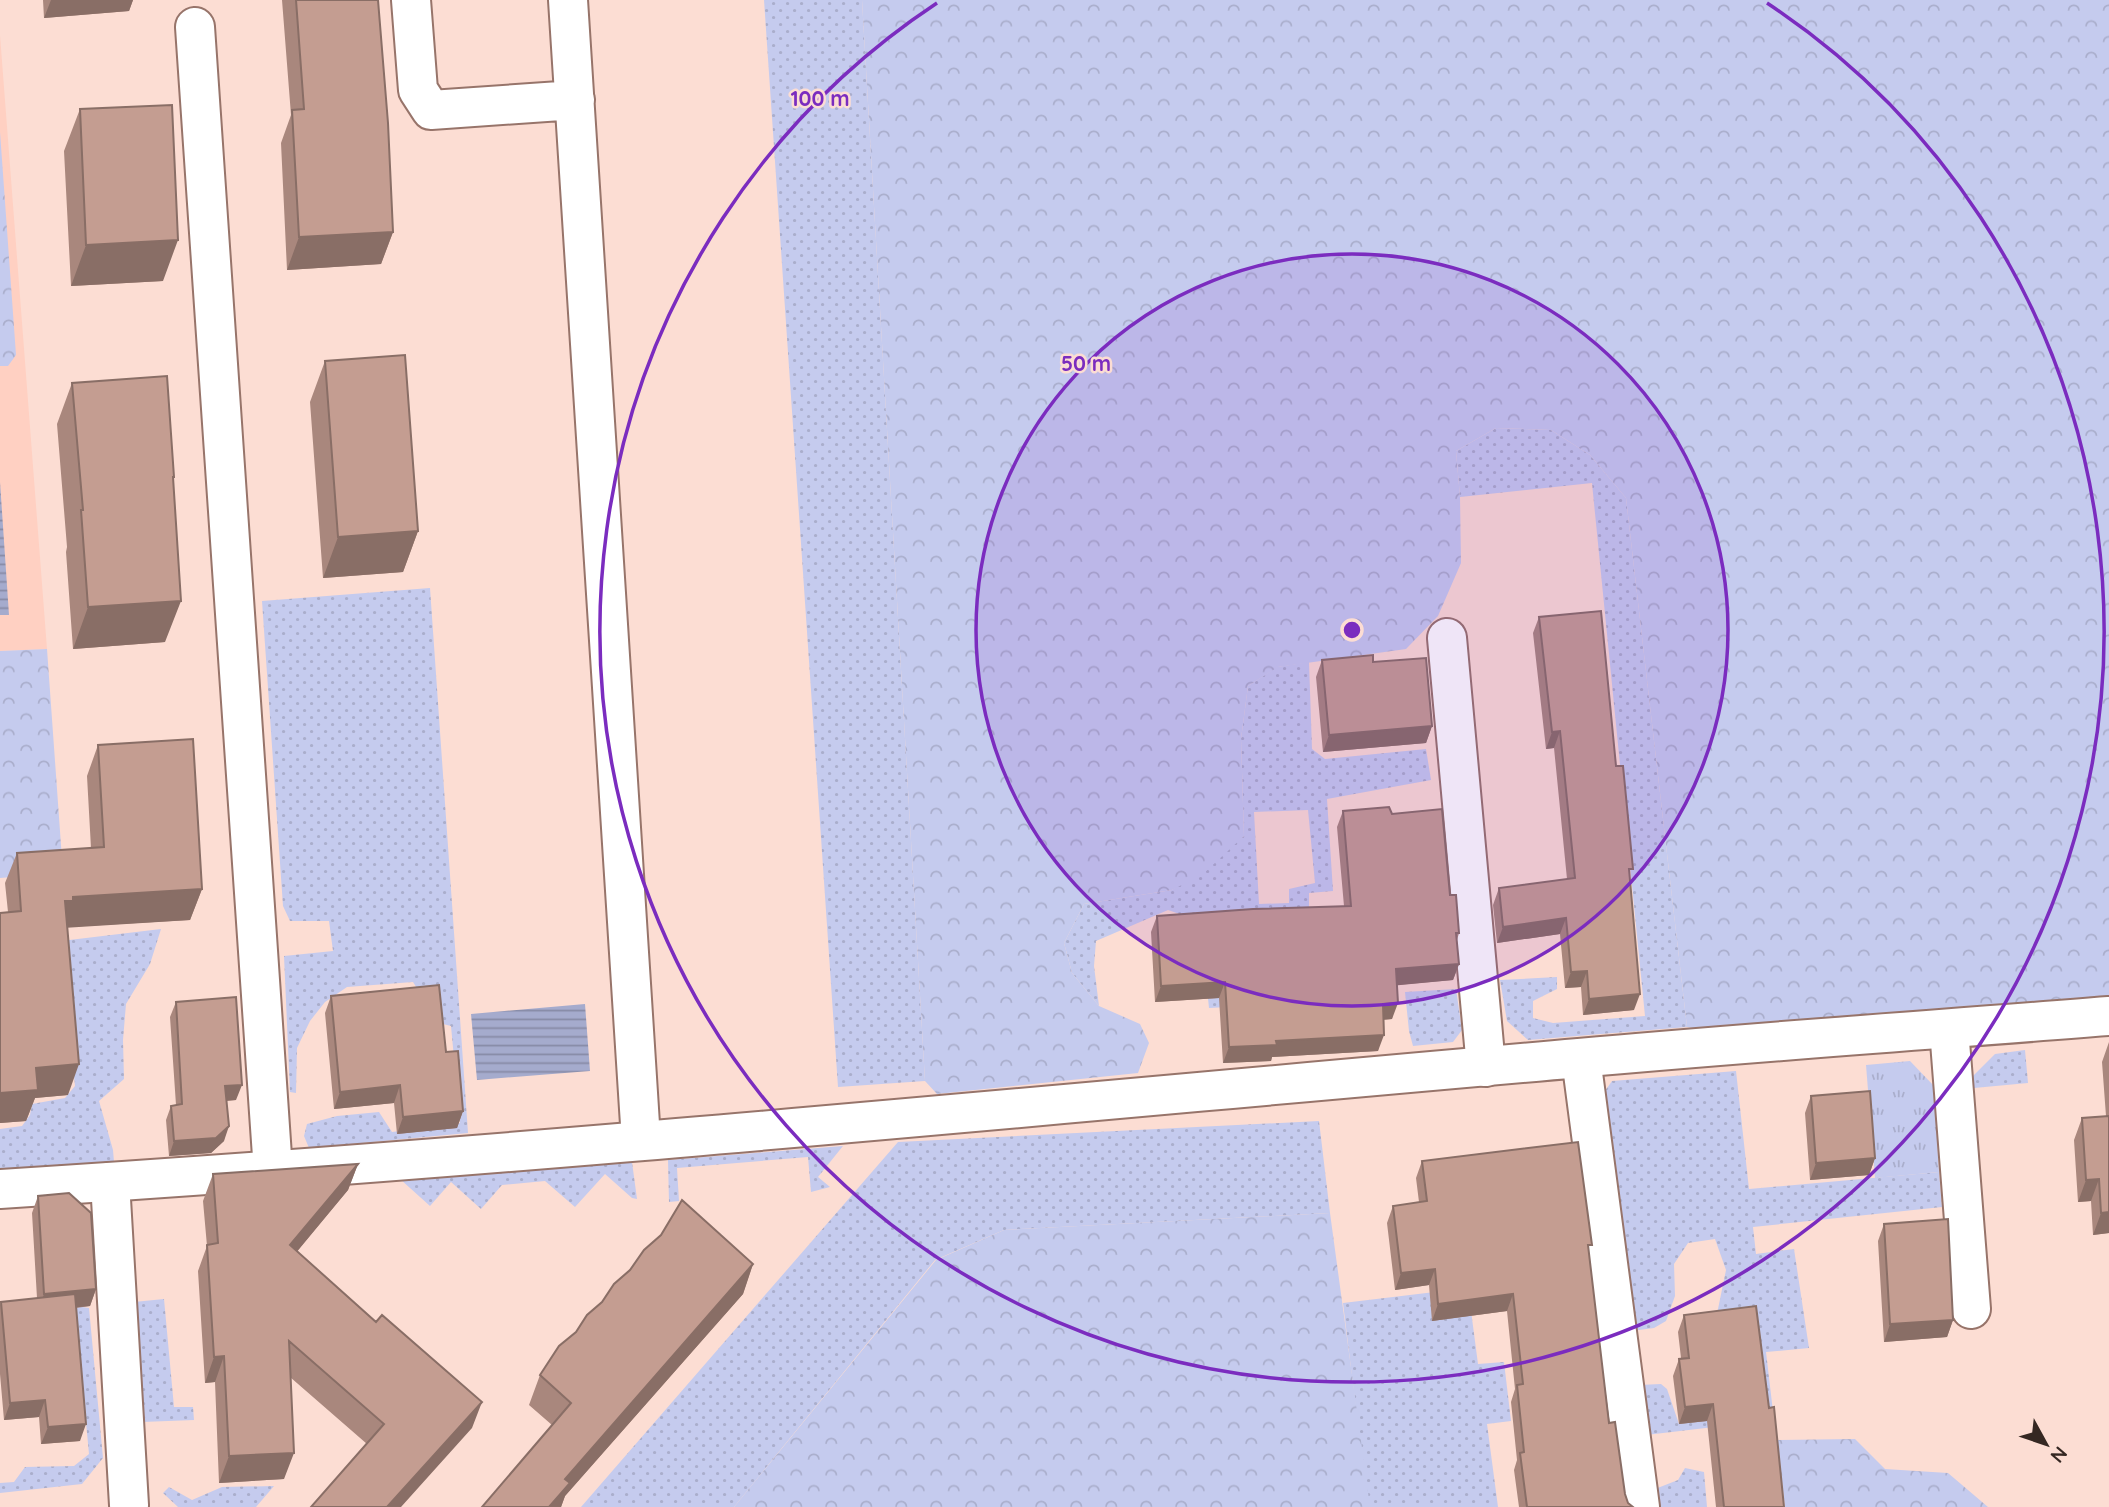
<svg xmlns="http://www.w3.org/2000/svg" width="2109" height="1507" viewBox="0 0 2109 1507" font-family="Quicksand,sans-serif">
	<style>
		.built { fill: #ffd0c2 }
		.grass { fill: url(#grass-dots); fill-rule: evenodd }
		.forest { fill: url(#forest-crowns) }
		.park { fill: url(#park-tufts) }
		.water { fill: url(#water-rules) }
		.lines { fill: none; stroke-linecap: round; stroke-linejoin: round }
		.minor-casing { stroke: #97746a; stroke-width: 42 }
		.tertiary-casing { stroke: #97746a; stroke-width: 42 }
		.minor { stroke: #fff; stroke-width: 38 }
		.tertiary { stroke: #fff; stroke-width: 38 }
		.wall { fill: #a9877d }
		.shaded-wall { fill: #896e66 }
		.building { fill: #c49d91; stroke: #896e66; stroke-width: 2 }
		.ring { fill: none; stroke: #7b2cbf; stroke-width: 3.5 }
		.centre { fill: #7b2cbf; stroke: #fcddd3; stroke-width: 3.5 }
		.ring-label { font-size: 21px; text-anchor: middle; font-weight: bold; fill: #7b2cbf; stroke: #fcddd3; stroke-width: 5; stroke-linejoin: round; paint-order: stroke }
	</style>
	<defs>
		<pattern id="grass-dots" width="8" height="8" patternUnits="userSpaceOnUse" patternTransform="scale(1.75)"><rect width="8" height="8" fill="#c5cbee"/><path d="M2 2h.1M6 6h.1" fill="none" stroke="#aaaecc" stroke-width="1.8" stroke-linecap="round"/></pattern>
		<pattern id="forest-crowns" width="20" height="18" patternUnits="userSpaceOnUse" patternTransform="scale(1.75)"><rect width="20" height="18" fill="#c5cbee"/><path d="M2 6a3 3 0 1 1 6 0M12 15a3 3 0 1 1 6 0" fill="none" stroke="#aaaecc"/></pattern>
		<pattern id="park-tufts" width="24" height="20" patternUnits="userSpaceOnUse" patternTransform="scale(1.75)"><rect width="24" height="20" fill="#c5cbee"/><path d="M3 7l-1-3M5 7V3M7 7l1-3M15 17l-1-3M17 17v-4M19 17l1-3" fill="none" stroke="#aaaecc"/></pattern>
		<pattern id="water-rules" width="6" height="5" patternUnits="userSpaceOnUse" patternTransform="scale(1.75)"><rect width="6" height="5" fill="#a5abcd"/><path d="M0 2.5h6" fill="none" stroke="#878ba6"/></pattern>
	</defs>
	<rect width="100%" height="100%" fill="#fcddd3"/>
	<path class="built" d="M0,35L47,649L0,651Z"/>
	<path class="grass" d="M764,0H862L925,1081L838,1087Z
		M1496,428L1551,430L1590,455L1626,498L1687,1027L1528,1040L1507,1021L1500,980L1557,977V989L1533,1001V1018L1553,1023L1645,1016L1592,483L1460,497L1456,451Z
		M430,588L468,1133L309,1148L304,1136L307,1124L337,1116L379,1112L392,1132L460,1123L451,1026L439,1023L413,982L347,987L325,1002L310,1021L297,1048L296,1093L290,1092L284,956L333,951L329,921H290L283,906L262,601Z
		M1309,662L1312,749L1325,759L1426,749L1431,780L1327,799L1333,891L1309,893V916L1265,1005L1209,1008L1200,921L1168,910L1096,941L1094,966L1099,1006L1072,973L1064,943L1084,904L1172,890L1244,836L1241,739L1248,686L1277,667ZM1308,810L1315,883L1289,889V903L1259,904L1254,812Z
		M161,929L150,964L126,1004L123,1040L124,1079L99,1101L113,1150L114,1162L0,1169V1129L22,1126L30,1115L32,1104L65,1098L75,1086L61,941Z
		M1456,989L1462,1030L1453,1042L1413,1046L1409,1031L1405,992Z
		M2025,1050L2028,1083L1974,1088L1973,1076L1995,1054Z
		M1736,1071L1749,1189L1939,1172L1942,1207L1753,1227L1756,1254L1794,1249L1809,1348L1766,1352L1774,1420L1646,1435L1639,1385L1661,1384L1667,1389L1679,1424L1718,1309L1726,1270L1715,1239L1688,1243L1674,1264L1675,1296L1666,1321L1654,1328L1632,1331L1600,1098L1612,1081Z
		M1319,1121L1330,1213L1004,1230L935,1260L734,1507H581L898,1142Z
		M843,1146L818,1177L830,1187L811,1192L808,1157L677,1168L679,1201L669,1202L668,1160Z
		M632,1162L637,1199L632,1198L605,1174L575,1207L545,1181L502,1185L481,1209L451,1182L430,1206L400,1179Z
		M1468,1288L1478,1364L1504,1362L1511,1421L1487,1424L1498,1507H1368L1343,1303Z
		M164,1299L174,1407H193L194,1420L142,1422L134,1302Z
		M75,1306L89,1308L103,1458L82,1484L0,1493V1483L14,1482L25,1467L74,1466L89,1454Z
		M1685,1468L1704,1472L1707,1507H1656L1655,1489L1678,1480Z
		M274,1486L256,1507H178L163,1493L169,1487L192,1500L222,1487Z"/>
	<path class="forest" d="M862,0H2109V999L1722,1034L1687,1027L1626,498L1590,455L1551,430L1496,428L1456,451L1460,497L1461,563L1438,616L1406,649L1278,667L1248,686L1241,739L1244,836L1203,874L1172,890L1084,904L1064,943L1072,973L1099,1006L1140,1024L1149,1043L1138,1073L937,1094L925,1081Z
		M0,132L16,355L8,366H0Z
		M47,649L63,873L0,878V651Z
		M1330,1213L1370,1507H734L936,1260L1004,1230Z
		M1855,1439L1885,1469L1948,1473L1988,1507H1785L1777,1440Z"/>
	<path class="park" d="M1910,1061L1934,1086L1939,1172L1875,1178L1866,1065Z"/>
	<path class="water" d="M0,482L9,615H0Z
		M585,1004L590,1071L477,1080L471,1014Z"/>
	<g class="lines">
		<defs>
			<path id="minor" d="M411,0L418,90L431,110L575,100
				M568,0L641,1140
				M195,27L273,1171
				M1447,638L1486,1067
				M1949,1029L1971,1309
				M1581,1058L1640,1507
				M110,1182L129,1505"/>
			<path id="tertiary" d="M0,1189C527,1156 1053,1104 1579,1058C1755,1042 1932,1030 2109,1016"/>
		</defs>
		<use href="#minor" class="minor-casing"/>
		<use href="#tertiary" class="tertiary-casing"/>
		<use href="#minor" class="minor"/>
		<use href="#tertiary" class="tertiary"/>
	</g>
	<path class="wall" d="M43,0H133L129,11L44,18Z
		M282,0H378L393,232L381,264L287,270L281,143L291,115Z
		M80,109L163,281L71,286L64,151Z
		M325,361L418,531L403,572L323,578L310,402Z
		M72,383L174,477L173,480L165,642L73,649L66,552L67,547L57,424Z
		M1539,617L1616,766L1630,878L1634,1010L1583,1015L1581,987L1565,988L1560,934L1497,943L1493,905L1499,888L1567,879L1554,748L1546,749L1533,633Z
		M1322,660L1373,662L1432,726L1426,743L1323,752L1316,677Z
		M98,745L202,889L190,920L67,927L68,1095L35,1098L26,1121L0,1123V913L8,912L5,883L17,853L91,848L87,776Z
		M1343,811L1392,814L1450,895L1459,933L1457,940L1459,964L1453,980L1397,985L1392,1019L1383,1020L1378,1051L1272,1057L1271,1061L1223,1063L1219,998L1155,1002L1151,932L1157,916L1344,906L1337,827Z
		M331,996L446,1052L463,1111L457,1128L397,1134L394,1103L334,1109L325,1013Z
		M176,1002L236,1100L227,1101L224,1141L211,1153L169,1156L166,1120L171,1106L176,1105L170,1017Z
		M2109,1042V1233L2093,1235L2091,1201L2078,1202L2074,1140L2082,1118L2106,1116L2102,1062Z
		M1811,1096L1875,1158L1869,1175L1810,1180L1805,1113Z
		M1422,1161L1589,1253L1609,1423L1625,1494L1628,1503L1633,1507H1519L1514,1470L1517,1460L1511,1402L1515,1389L1507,1311L1432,1321L1429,1285L1395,1290L1387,1223L1393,1206L1419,1202L1416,1178Z
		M358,1164L348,1190L297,1251L472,1428L367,1444L290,1377L284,1479L219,1483L215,1382L205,1383L198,1271L207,1246L203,1201L213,1174Z
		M38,1196L96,1289L90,1306L76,1308L80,1441L41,1444L39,1417L4,1420L0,1374V1305L1,1302L37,1298L32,1213Z
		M1884,1224L1953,1320L1947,1337L1884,1342L1878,1241Z
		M753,1264L743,1294L565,1496L561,1507H482L552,1425L529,1405L540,1375L576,1332L630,1270Z
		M1684,1315L1769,1408L1784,1507H1716L1707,1421L1679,1424L1673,1376L1679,1359L1681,1358L1678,1332Z"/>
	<path class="shaded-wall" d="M51,0H133L129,11L44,18Z
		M393,232L381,264L287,270L299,237Z
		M178,240L163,281L71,286L86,245Z
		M418,531L403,572L323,578L338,537Z
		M181,601L165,642L73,649L88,607Z
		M1432,726L1426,743L1323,752L1329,735Z
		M1560,731L1554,748L1546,749L1552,732Z
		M202,889L190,920L63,928L65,901L73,897Z
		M1566,918L1560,934L1497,943L1503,927Z
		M1459,964L1453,980L1390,986L1396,969Z
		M1587,971L1581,987L1565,988L1571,972Z
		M1225,982L1219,998L1155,1002L1161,986Z
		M1640,994L1634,1010L1583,1015L1589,999Z
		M1398,1003L1392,1019L1377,1020L1383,1004Z
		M1384,1035L1378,1051L1272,1057L1271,1061L1223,1063L1229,1047L1276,1041Z
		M79,1064L68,1095L35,1098L26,1121L0,1123V1093L36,1068Z
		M242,1085L236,1100L220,1101L225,1086Z
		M400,1085L394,1103L334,1109L340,1092Z
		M463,1111L457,1128L397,1134L403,1117Z
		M229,1126L224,1141L211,1153L169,1156L174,1141Z
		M1875,1158L1869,1175L1810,1180L1816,1163Z
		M358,1164L348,1190L281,1271L290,1245Z
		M2099,1179L2091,1201L2078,1202L2086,1180Z
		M2109,1212V1233L2093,1235L2101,1213Z
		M753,1264L743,1294L565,1496L561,1507H549L565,1479Z
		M1435,1269L1429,1285L1395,1290L1401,1273Z
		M96,1289L90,1306L38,1311L44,1294Z
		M1513,1294L1507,1311L1432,1321L1438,1304Z
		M1953,1320L1947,1337L1884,1342L1890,1324Z
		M224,1356L215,1382L205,1383L214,1357Z
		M45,1400L39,1417L4,1420L10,1403Z
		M482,1402L472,1428L401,1507H387Z
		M1713,1404L1707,1421L1679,1424L1685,1407Z
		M86,1424L80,1441L41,1444L48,1427Z
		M294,1453L284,1479L219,1483L229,1456Z"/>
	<path class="building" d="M296,0H378L388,123L393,232L299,237L292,110L304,109Z
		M172,105L178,240L86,245L80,109Z
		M405,355L418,531L338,537L325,361Z
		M167,376L174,477H173L181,601L88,607L81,510H83L72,383Z
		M1601,611L1616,766H1623L1633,869H1629L1640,994L1589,999L1587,971L1571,972L1566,918L1503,927L1499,888L1575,878L1560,731L1552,732L1539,617Z
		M1373,655V662L1426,658L1432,726L1329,735L1322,660Z
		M193,739L202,889L73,897V901H65L79,1064L36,1068L38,1090L0,1093V913L21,911L17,853L104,847L98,745Z
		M1389,807L1392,814L1442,809L1450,895H1456L1459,933H1456L1459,964L1396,969L1398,1003L1383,1004L1384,1035L1276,1041L1277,1045L1229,1047L1225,982L1161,986L1157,916L1253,909L1351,906L1343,811Z
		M439,985L446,1052L458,1051L463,1111L403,1117L400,1085L340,1092L331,996Z
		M236,997L242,1085L225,1086L229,1126L216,1138L174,1141L171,1106L182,1104L176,1002Z
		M1870,1091L1875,1158L1816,1163L1811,1096Z
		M2109,1116V1212L2101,1213L2099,1179L2086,1180L2082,1118Z
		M1578,1142L1592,1245H1588L1609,1423L1615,1422L1625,1494L1628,1503L1633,1507H1527L1520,1453L1524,1452L1517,1385L1523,1384L1513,1294L1438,1304L1435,1269L1401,1273L1393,1206L1427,1201L1422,1161Z
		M358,1164L290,1245L376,1322L382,1315L482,1402L387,1507H311L384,1424L289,1341L294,1453L229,1456L224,1356L214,1357L207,1245L218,1243L213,1174Z
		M69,1193L91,1213L96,1289L44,1294L38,1196Z
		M682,1200L753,1264L565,1479L570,1483L549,1507H482L571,1403L540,1375L559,1346L576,1332L587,1315L602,1302L614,1284L630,1270L644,1250L661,1235Z
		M1948,1219L1953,1320L1890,1324L1884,1224Z
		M75,1294L86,1424L48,1427L45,1400L10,1403L1,1302Z
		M1756,1306L1769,1408L1774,1407L1784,1507H1724L1713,1404L1685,1407L1679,1359L1689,1358L1684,1315Z"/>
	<circle cx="1352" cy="630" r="376" fill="#7b2cbf" fill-opacity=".12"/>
	<g class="ring">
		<circle cx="1352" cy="630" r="376"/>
		<path d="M1767 3A752 752 0 1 1 937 3"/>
	</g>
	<circle cx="1352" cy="630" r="10" class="centre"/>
	<g class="ring-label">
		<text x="820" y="106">100 m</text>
		<text x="1086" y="371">50 m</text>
	</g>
	<g transform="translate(2046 1444) rotate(130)" stroke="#fcddd3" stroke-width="5" paint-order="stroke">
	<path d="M0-5L12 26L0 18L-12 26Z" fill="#352722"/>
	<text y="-10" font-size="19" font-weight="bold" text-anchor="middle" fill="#352722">N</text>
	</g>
</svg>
